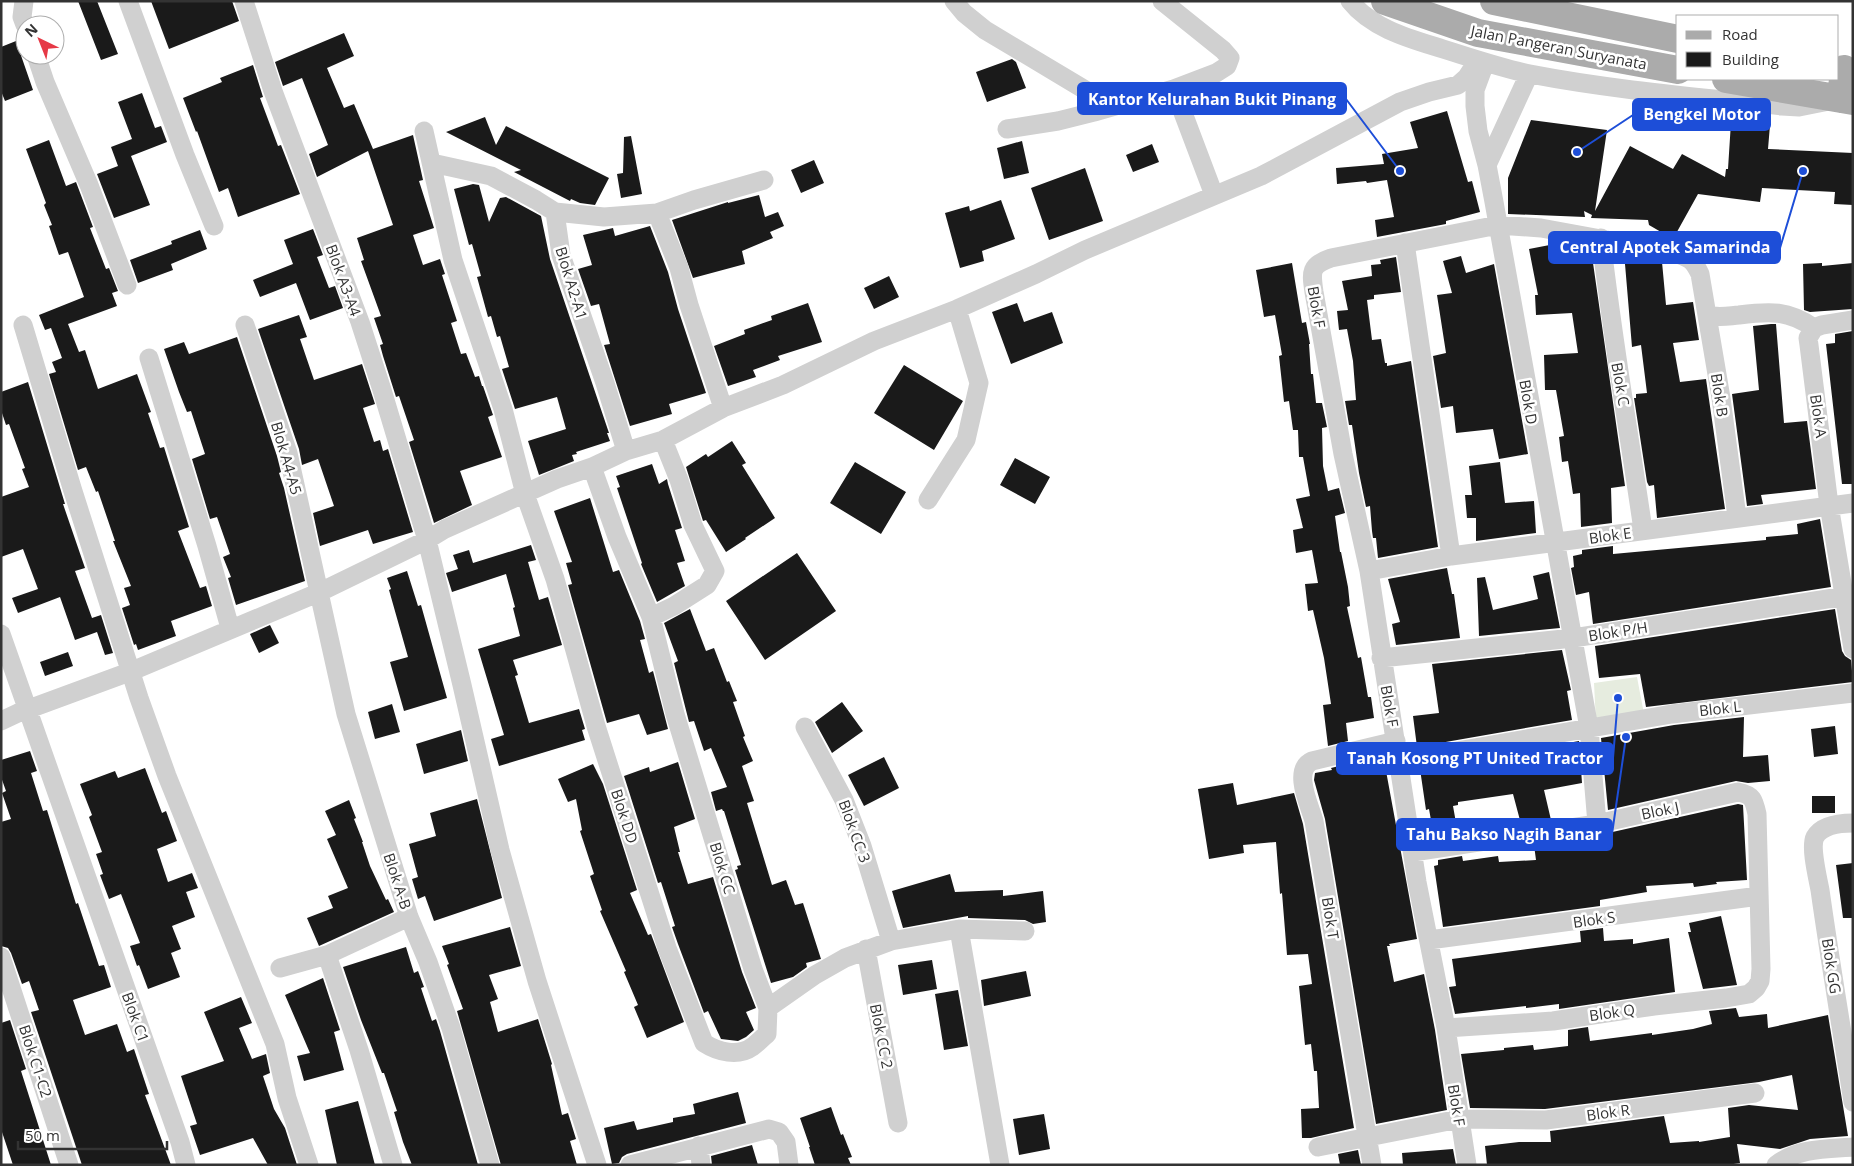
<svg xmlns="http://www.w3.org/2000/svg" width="1854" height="1166" viewBox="0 0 1854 1166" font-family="'Open Sans',sans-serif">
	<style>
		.green { fill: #e6ecdf }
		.building { fill: #1a1a1a }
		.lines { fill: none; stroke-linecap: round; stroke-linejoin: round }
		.street { stroke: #d0d0d0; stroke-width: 19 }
		.primary { stroke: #ababab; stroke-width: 28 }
		.labels { text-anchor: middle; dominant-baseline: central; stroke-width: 5; stroke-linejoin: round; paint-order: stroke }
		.street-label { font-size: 15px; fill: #333; stroke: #fff }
		.leader { fill: none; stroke: #1d4ed8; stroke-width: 2 }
		.callout-dot { fill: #1d4ed8; stroke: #fff; stroke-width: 2 }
		.callout { fill: #1d4ed8; stroke: #1d4ed8; stroke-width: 2 }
		.callout-label { font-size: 16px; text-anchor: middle; font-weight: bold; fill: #fff }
	</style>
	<rect width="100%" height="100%" fill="#fff"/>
	<path class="green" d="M1637,677L1644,714L1596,722L1594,683Z"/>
	<path class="building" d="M78,1H97L118,54L101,60Z
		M151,1H232L239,21L169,49Z
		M344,33L354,56L327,68L344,108L354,104L373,149L413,135L423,180L419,181L434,228L413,235L423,265L440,259L445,274L442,275L457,321L451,323L461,354L466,353L475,377L479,376L482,386H483L493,415L488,417L502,457L460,471L472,505L434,523L409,442L414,440L399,396L396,397L383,356L380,345L383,344L374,318L381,316L361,261L364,260L357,238L393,225L368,151L317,177L309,154L328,145L302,78L283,86L275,62Z
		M16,41L33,90L5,101L1,91V47Z
		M1012,59L1016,62L1026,88L987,102L976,72Z
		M253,65L263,97L260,98L278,146L281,145L300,194L238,217L228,188L219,192L197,131L196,132L183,98L222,82L220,78Z
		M142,93L155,128L161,126L167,142L131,156L150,205L114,218L97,174L118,166L111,147L132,139L118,102Z
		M1447,111L1468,182L1472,181L1480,212L1446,221V224L1377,237L1375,220L1394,217L1387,180L1367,183L1366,181L1337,184L1336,168L1384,164L1382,154L1418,148L1410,122Z
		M485,117L496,145L506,126L609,178L595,205L580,203L571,199L570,201L514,172L521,170L446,132Z
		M1531,120L1607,130L1595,211L1630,146L1673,169L1682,154L1725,177L1726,169H1728L1731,122L1770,125L1768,149L1853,153V205L1834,204L1835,192L1762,188L1760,202L1698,194L1673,239L1649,225L1648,220L1591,218L1592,215L1584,211L1585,217L1508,214V178Z
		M631,136L642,194L621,198L617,174L623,173L624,137Z
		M49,140L66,186L76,182L93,227L90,228L106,269L109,268L118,291L112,293L117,306L68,324L79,352L85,350L98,389L137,374L151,412L148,413L160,448L164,447L189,527L178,531L200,588L206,586L212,606L171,621L176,636L138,650L136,644L134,645L122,608L130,605L124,588L131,586L113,541H115L98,491L96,492L86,467L78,470L49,374L56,372L52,362L62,358L51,328L45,330L39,315L84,297L68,252L59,255L49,226L52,225L44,205L46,203L26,149Z
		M1022,141L1029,173L1004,179L997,148Z
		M1152,144L1159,162L1133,172L1126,155Z
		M814,160L824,183L801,193L791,170Z
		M1085,168L1103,221L1049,240L1031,188Z
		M473,184L479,185L489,222L500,198L506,197L541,216L550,259L609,433H607L610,441L576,452L577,454L572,455L574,461L539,475L528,441L566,429L557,397L515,409L502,369L509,367L500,336L497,337L491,316L488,317L477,277L481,276L472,244L469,245L454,189Z
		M759,195L765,217L778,212L784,226L770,232L773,238L742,251L745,264L693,278L672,220L728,202V203Z
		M1001,200L1015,239L982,251L984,261L960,268L945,213L969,206L970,211Z
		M650,226L668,272L678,309L706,393L669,404L672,414L630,426L604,345L610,344L599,304L591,306L578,269L592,265L583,235L613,228L615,236Z
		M313,229L323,255L317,257L329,288L335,286L343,308L310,320L296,283L260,297L253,280L293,264L284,240Z
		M200,230L207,249L171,264L173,270L138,283L130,260L172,244L171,241Z
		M1560,243L1591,249L1625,486L1611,488L1612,523L1581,527L1580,493L1573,494L1568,461L1562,462L1559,437L1564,436L1556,390H1545L1544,355L1578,353L1572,313L1536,315L1535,295H1538L1529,249Z
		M1461,256L1466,273L1494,264L1528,454L1499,459L1493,429L1456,433L1453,406L1441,408L1433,356L1446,353L1437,295L1452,293L1443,261Z
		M1396,257L1401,292L1374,295V299L1367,300L1372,340L1381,339L1385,363H1387V366L1411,361L1438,547L1378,558L1376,538H1373L1372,531L1370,506L1366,507L1359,473L1352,425H1349L1345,401L1356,400L1353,361L1347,329L1339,330L1337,311L1348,310L1342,281L1372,276L1371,265L1381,264L1380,260Z
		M1660,261L1662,262L1666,305L1693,302L1699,340L1673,343L1680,382L1706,379L1725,509L1657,518L1654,485L1649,486L1647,482L1634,398H1636V394L1647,393L1641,345L1632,347L1625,264Z
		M1292,263L1302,323L1306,322L1310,344H1309L1311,374H1313L1316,403H1322L1327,427L1322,428L1323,466L1328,491L1339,488L1345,513L1335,516L1340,552H1341L1348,587L1350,606L1347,607L1358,658L1361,657L1368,697H1371L1374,718L1346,723L1348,741L1328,746L1323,705L1331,704L1324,658L1313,610L1308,611L1305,584L1318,583L1312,550L1296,553L1293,530L1303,528L1296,499L1310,496L1303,457H1299L1298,430H1293L1289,401L1284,402L1279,356L1282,355L1275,315L1264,317L1256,270Z
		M1822,263V266L1853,263V309L1810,312L1804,310L1803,264Z
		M889,276L899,297L874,309L864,288Z
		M808,303L822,342L778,356L780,360L753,370L756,377L728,386L714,346L745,334L744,330L772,320L771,316Z
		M1017,303L1024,322L1052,312L1063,343L1011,364L992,312Z
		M299,315L307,337L300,339L314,380L362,364L375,404L363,408L374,442L380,440L383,451L388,449L413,532L373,544L368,530L320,546L313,513L334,506L318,459L302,465L299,449L258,329Z
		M1771,324H1776L1784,423L1807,421L1816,489L1761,495L1763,504L1747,506L1732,394L1759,390L1753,326Z
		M1853,331V484H1842L1826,344L1835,343V334Z
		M237,337L277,456L281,472L279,473L284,488L305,581L236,605L228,578L231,577L223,557L230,554L217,517L210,519L192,459L205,454L191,411L187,412L179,392L164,349L184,342L189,354Z
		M904,365L963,401L934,450L874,413Z
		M28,382L65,504H63L85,568L75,571L92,618L101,615L113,653L105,655L97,632L75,640L60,597L18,613L12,598L38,589L23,549L1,557V497L29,487L22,469L25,468L9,424L6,425L1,410V392Z
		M732,441L746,463L742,465L775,518L745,538L746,539L726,552L706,520L703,521L686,467L706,454L708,457Z
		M1015,458L1050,477L1035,504L1000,485Z
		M855,462L906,492L881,534L830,503Z
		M1500,462L1505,503L1534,501L1536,533L1476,541V518H1467L1465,495H1472L1469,466Z
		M652,464L659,484L667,479L668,484L682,528L675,530L685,561L677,563L685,586L657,602L641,564L642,563L617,488L620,487L616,476Z
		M590,498L613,572L619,570L640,621L645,639L640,640L649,673L653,671L668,729L647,735L639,714L607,723L568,585L572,584L566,563L572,562L554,511Z
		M1820,519L1831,587L1593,624L1589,592L1576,595L1571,568L1574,567L1573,556L1582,554V550L1613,546V554L1766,540V537L1798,534L1797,524Z
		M531,545L536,560L528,562L539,600L548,597L562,645L513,660L518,675L515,676L529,723L579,709L585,729L582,730L585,740L499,766L491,739L504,735L478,649L520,636L513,608L515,607L506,574L452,592L446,573L458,569L453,555L469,550L473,563Z
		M797,553L836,611L765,660L726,601Z
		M1447,568L1452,594H1454L1460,638L1396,645L1392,624L1400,622L1388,579Z
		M407,571L418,606L421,605L447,698L404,711L390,662L408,657L389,590L391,589L387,578Z
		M1549,572L1560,628L1479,636L1477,578L1485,577L1493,610L1538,599L1533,576Z
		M690,609L706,651L714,648L727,682L729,681L737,701L733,702L745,736L743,737L753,761L742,766L754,801L747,803L772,885L786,880L795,905L803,903L821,959L806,963L807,967L793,977L771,983L735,870L738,869L737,866L741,865L724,811H723L722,809L716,811L711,792L727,787L711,748L704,751L694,721L689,722L674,663L678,661L664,623Z
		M1835,609L1842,651L1845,656L1851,660L1853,682L1646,707L1640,674L1599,678L1595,646Z
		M270,625L279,643L259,653L250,634Z
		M1562,650L1571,690L1567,691L1572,720L1417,747L1413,716L1439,713L1432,664Z
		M68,652L73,666L45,676L40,662Z
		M842,702L863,731L832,753L815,722Z
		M392,704L400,732L375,739L368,712Z
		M1744,717L1743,757L1768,755L1770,781L1748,783L1736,781L1608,810L1601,738L1674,725Z
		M1835,726L1838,754L1814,757L1811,729Z
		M461,730L468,761L424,774L416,744Z
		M1579,741L1582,783L1544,790L1551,820L1521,824L1513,794L1458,802V805L1453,806L1458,834L1434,837L1429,809L1426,810L1420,769Z
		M30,751L37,771L31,773L43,811L47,810L76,904L78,903L99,966L104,965L111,987L73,1000L85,1035L117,1024L127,1052L134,1049L149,1094L145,1095L171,1165H82L31,1012L39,1010L29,981L22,984L11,953L8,948L1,946V822L11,819L2,793L6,791L1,777V760Z
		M884,757L899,788L864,806L848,775Z
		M1384,760L1417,939L1389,944L1390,946H1387L1394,982L1424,974L1435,1030L1447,1110L1376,1124L1325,819L1314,780L1315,773L1332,770L1331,768L1351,763L1352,766Z
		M678,762L695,819L674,827L680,852H678L688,884L713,877L742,972L756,1008L746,1012L754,1030L746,1037L738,1041L721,1039L708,1011L704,1013L678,944L672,927L675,926L661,882L658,883L624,776L649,767L650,772Z
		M593,764L603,784L637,890L630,893L648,935L651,934L684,1022L647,1038L634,1007L638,1005L624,972L626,971L600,911L602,910L590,876L594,874L580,831L582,830L576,799L568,802L558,779Z
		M145,768L162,813L166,811L177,841L157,849L168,882L192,873L198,888L186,892L195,917L172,926L181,949L171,953L180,977L148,989L139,965L137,966L130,946L140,943L121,894L109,899L100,875L103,874L96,854L102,852L89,817L92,815L80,784L115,771L118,778Z
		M1233,783L1237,805L1294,793L1303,824L1354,1128L1311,1138H1302L1301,1109L1319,1108L1317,1071H1314L1311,1044L1305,1045L1299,986L1312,984L1308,954L1287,955L1282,893L1280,894L1276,842L1243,845L1244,853L1209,859L1198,789Z
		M1812,796H1835V813H1812Z
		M477,799L502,898L434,921L425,896L418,899L412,879L418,877L409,844L436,836L430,813Z
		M349,800L356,818L354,819L363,842H362L370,866L386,900L388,899L394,912L319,946L307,918L333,908L328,896L348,888L327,839L336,835L325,811Z
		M1738,804L1743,805L1747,880L1716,882L1717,884L1694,887L1693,883L1646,886L1647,892L1600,900V906L1443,927L1434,866L1438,865V860L1462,856L1463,861L1498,856L1499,862L1536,860L1534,845L1599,835Z
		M1853,863V918H1843L1836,865Z
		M950,874L955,892L1003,890V896L1043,891L1046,922L1033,924L1025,920L968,918V916L903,928L892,891Z
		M1721,916L1737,985L1703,989L1688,932H1691L1689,923Z
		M510,927L521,966L489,975L498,999L490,1002L498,1032L538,1019L552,1064L551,1065L562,1115L568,1113L576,1139L570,1141L577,1165H501L457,1011L463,1009L447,965L449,964L442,946Z
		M1603,928L1604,941L1633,939V944L1669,938L1675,992L1559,1009V1004L1526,1008V1006L1455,1014L1449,987L1456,986L1452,959L1581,942L1580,931Z
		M406,947L414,973L418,971L424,987L421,988L432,1021L436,1019L440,1031L478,1165H412L403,1142L394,1112L397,1111L384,1073H382L361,1020L343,967Z
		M932,960L937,989L903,995L898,965Z
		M1026,971L1031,996L984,1006L981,980Z
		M323,978L340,1030L334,1032L344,1070L304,1081L297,1056L310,1053L285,995Z
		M958,990L968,1046L944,1050L935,994Z
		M241,997L252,1023L239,1028L252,1059L266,1054L270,1073L263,1076L274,1109L285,1128L297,1165H268L253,1138L200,1155L190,1126L197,1124L181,1076L224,1061L204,1012Z
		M1736,1008L1739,1017L1767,1014L1768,1028L1828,1015L1848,1136L1810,1139L1780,1149L1737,1144L1740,1163L1727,1165H1487L1485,1146L1519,1142H1551L1550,1131L1664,1116L1670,1143L1699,1141V1142L1730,1137L1728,1108L1749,1105L1798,1110L1792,1075L1759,1082L1545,1109L1470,1108L1461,1054L1504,1050V1048L1533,1045L1534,1050L1568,1046V1030L1588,1027L1590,1041L1652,1033V1035L1693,1029L1712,1024L1709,1011Z
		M10,1020L26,1069L21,1071L51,1165H13L1,1129V1023Z
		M738,1092L746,1123L627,1154L622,1157L619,1163L612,1164L604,1128L634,1121L637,1130L673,1122V1118L695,1114L693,1104Z
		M358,1101L375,1165H337L325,1110Z
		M831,1107L841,1135L843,1134L852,1157L848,1158L851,1165H815L809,1147H810L800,1118Z
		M1044,1114L1050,1149L1019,1155L1013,1119Z
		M752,1145L758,1165H712L711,1156Z
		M1453,1149L1456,1165H1403L1402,1153Z
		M1358,1150L1361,1165H1340L1338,1154Z"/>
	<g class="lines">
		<path class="street" d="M24,1L22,17L25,25
			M128,1L185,155L214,226
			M244,1L273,91L360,322L382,390L427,540L462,685L500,850L537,981L597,1165
			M954,1L964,13L985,30L1112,106
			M1350,1C1372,29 1411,39 1443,49C1472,58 1501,68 1530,74C1613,90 1698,97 1782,106L1799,107L1829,101
			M36,55L45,82L89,185L127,285
			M1485,63L1475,90V106L1478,131L1487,165L1494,202L1589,728L1597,824
			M1174,89L1214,195
			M1007,129L1058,121L1094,112L1174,89L1216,73L1227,66L1230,58L1223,50L1162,1
			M424,131L453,260L503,409L525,494L555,579L596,726L667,948L704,1043C718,1052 738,1057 752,1047C758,1043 762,1038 767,1034L768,1008L753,969L675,714L651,617L617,537L592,467
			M432,163L491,176L536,200L555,212L561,255L605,383L626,451
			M1487,165L1529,74
			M555,212L604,217L657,213L679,268L689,305L723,408
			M657,213L694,200L764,180
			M1601,238C1612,336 1629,433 1643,530
			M1405,243L1451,556
			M1707,315C1718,318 1727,316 1739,315C1770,311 1788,310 1814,328
			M23,325L72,488L139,698L167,776L275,1044L287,1098L309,1165
			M245,325L288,453L346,714L409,917L428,962L451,1028L490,1165
			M1814,328L1808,338L1809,345L1829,505L1853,649
			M1814,328L1822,325L1853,320
			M149,358L207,546L230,628
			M928,500L966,440L979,383L957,309
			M1369,571L1451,556L1853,503
			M651,617L674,606L707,585L715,571L693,525L679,480L663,440
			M1,634L180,1142L186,1165
			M1381,658L1573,638L1853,595
			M1,721L18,713L132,671L320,592L427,540L445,529L557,479L592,467L626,451L663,440L723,408L783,385L874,341L957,309L1036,274L1085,250L1261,176L1400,102L1429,92L1458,85L1467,77L1478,60
			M805,727L844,800L862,846L891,941
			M1399,761L1672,714L1853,693
			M1853,823C1840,823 1822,825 1815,837C1810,847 1818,879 1820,890C1830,961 1842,1031 1853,1102
			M1413,852L1597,824L1738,792C1753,795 1754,800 1757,814L1761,969L1760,981L1756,988L1749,994L1726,998L1654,1006L1553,1021L1446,1028
			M959,929L1000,1165
			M1429,940L1759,896
			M866,949L898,1123
			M1,957L69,1165
			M280,968L327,955
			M768,1008L815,975L845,958L891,941L959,929L1025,931
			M699,1146L701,1165
			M1318,1147L1459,1119L1546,1120L1755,1093
			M393,1165L359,1050L327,955L409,917
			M630,1165L769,1129L779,1132L786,1142L789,1165
			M1372,1165L1314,821C1310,806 1292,770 1312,761L1396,741
			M1467,1165L1446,1028L1417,882L1369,571L1343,454L1314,292C1311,272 1310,265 1331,258L1498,225L1541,228L1672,252C1688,258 1692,257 1700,274L1721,398L1737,517
			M1776,1165C1798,1148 1826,1149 1853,1147"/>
		<path class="primary" d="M1385,1L1478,33L1678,70
			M1494,1L1678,39
			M1726,79L1853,101
			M1841,99L1844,69"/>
	</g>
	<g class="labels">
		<g class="street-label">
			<text transform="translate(1559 47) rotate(11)">Jalan Pangeran Suryanata</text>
			<text transform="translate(344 280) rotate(70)">Blok A3-A4</text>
			<text transform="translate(572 283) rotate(73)">Blok A2-A1</text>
			<text transform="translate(1317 307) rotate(80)">Blok F</text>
			<text transform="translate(1621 384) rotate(80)">Blok C</text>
			<text transform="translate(1720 395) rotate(81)">Blok B</text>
			<text transform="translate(1529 402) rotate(80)">Blok D</text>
			<text transform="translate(1819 416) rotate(82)">Blok A</text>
			<text transform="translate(287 458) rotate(74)">Blok A4-A5</text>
			<text transform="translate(1610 535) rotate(-8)">Blok E</text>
			<text transform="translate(1618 631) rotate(-9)">Blok P/H</text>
			<text transform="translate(1390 706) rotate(80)">Blok F</text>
			<text transform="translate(1720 708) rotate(-6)">Blok L</text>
			<text transform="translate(1660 810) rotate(-12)">Blok J</text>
			<text transform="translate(625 816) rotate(72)">Blok DD</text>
			<text transform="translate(855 831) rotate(70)">Blok CC 3</text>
			<text transform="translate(723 868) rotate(73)">Blok CC</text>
			<text transform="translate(398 881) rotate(72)">Blok A-B</text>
			<text transform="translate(1331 918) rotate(81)">Blok T</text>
			<text transform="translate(1594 919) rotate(-8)">Blok S</text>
			<text transform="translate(1832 966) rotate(81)">Blok GG</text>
			<text transform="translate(1612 1012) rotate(-8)">Blok Q</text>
			<text transform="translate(136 1017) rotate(70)">Blok C1</text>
			<text transform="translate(882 1036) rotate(79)">Blok CC 2</text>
			<text transform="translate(36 1061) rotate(72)">Blok C1-C2</text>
			<text transform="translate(1457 1105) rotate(81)">Blok F</text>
			<text transform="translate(1608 1112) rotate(-8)">Blok R</text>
		</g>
	</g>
	<path class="leader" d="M1400 171L1346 99M1577 152L1633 115M1803 171L1780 248M1618 698L1613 758M1626 737L1612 834"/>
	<g class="callout-dot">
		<circle cx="1400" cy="171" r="5"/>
		<circle cx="1577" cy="152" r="5"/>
		<circle cx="1803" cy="171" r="5"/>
		<circle cx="1618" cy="698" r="5"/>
		<circle cx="1626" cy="737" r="5"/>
	</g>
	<g class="callout">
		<rect x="1078" y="83" width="268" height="31" rx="5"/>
		<rect x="1633" y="99" width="137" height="31" rx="5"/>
		<rect x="1549" y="232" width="231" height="31" rx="5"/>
		<rect x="1337" y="743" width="276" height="31" rx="5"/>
		<rect x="1397" y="819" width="215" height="31" rx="5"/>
	</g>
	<g class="callout-label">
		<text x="1212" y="105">Kantor Kelurahan Bukit Pinang</text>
		<text x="1702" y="120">Bengkel Motor</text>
		<text x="1665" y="253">Central Apotek Samarinda</text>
		<text x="1475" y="764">Tanah Kosong PT United Tractor</text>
		<text x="1504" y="840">Tahu Bakso Nagih Banar</text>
	</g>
	<rect width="1854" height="1166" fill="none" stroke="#333333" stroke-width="5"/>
	<rect x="1676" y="15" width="162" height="65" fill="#ffffff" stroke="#adadad"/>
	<rect x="1686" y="31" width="25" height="8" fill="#ababab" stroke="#adadad"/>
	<text x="1722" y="40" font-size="15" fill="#333333">Road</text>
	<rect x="1686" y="52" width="25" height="15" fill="#1a1a1a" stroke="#adadad"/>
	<text x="1722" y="65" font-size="15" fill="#333333">Building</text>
	<g transform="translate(40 40) rotate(317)"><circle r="24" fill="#ffffff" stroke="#adadad"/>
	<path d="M0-4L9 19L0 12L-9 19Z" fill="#e63946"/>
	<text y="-8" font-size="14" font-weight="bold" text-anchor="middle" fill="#333333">N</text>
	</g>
	<path d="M18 1141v8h149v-8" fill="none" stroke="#333333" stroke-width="2.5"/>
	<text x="25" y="1141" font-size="15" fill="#333333" stroke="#ffffff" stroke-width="4" paint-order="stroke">50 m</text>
</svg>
